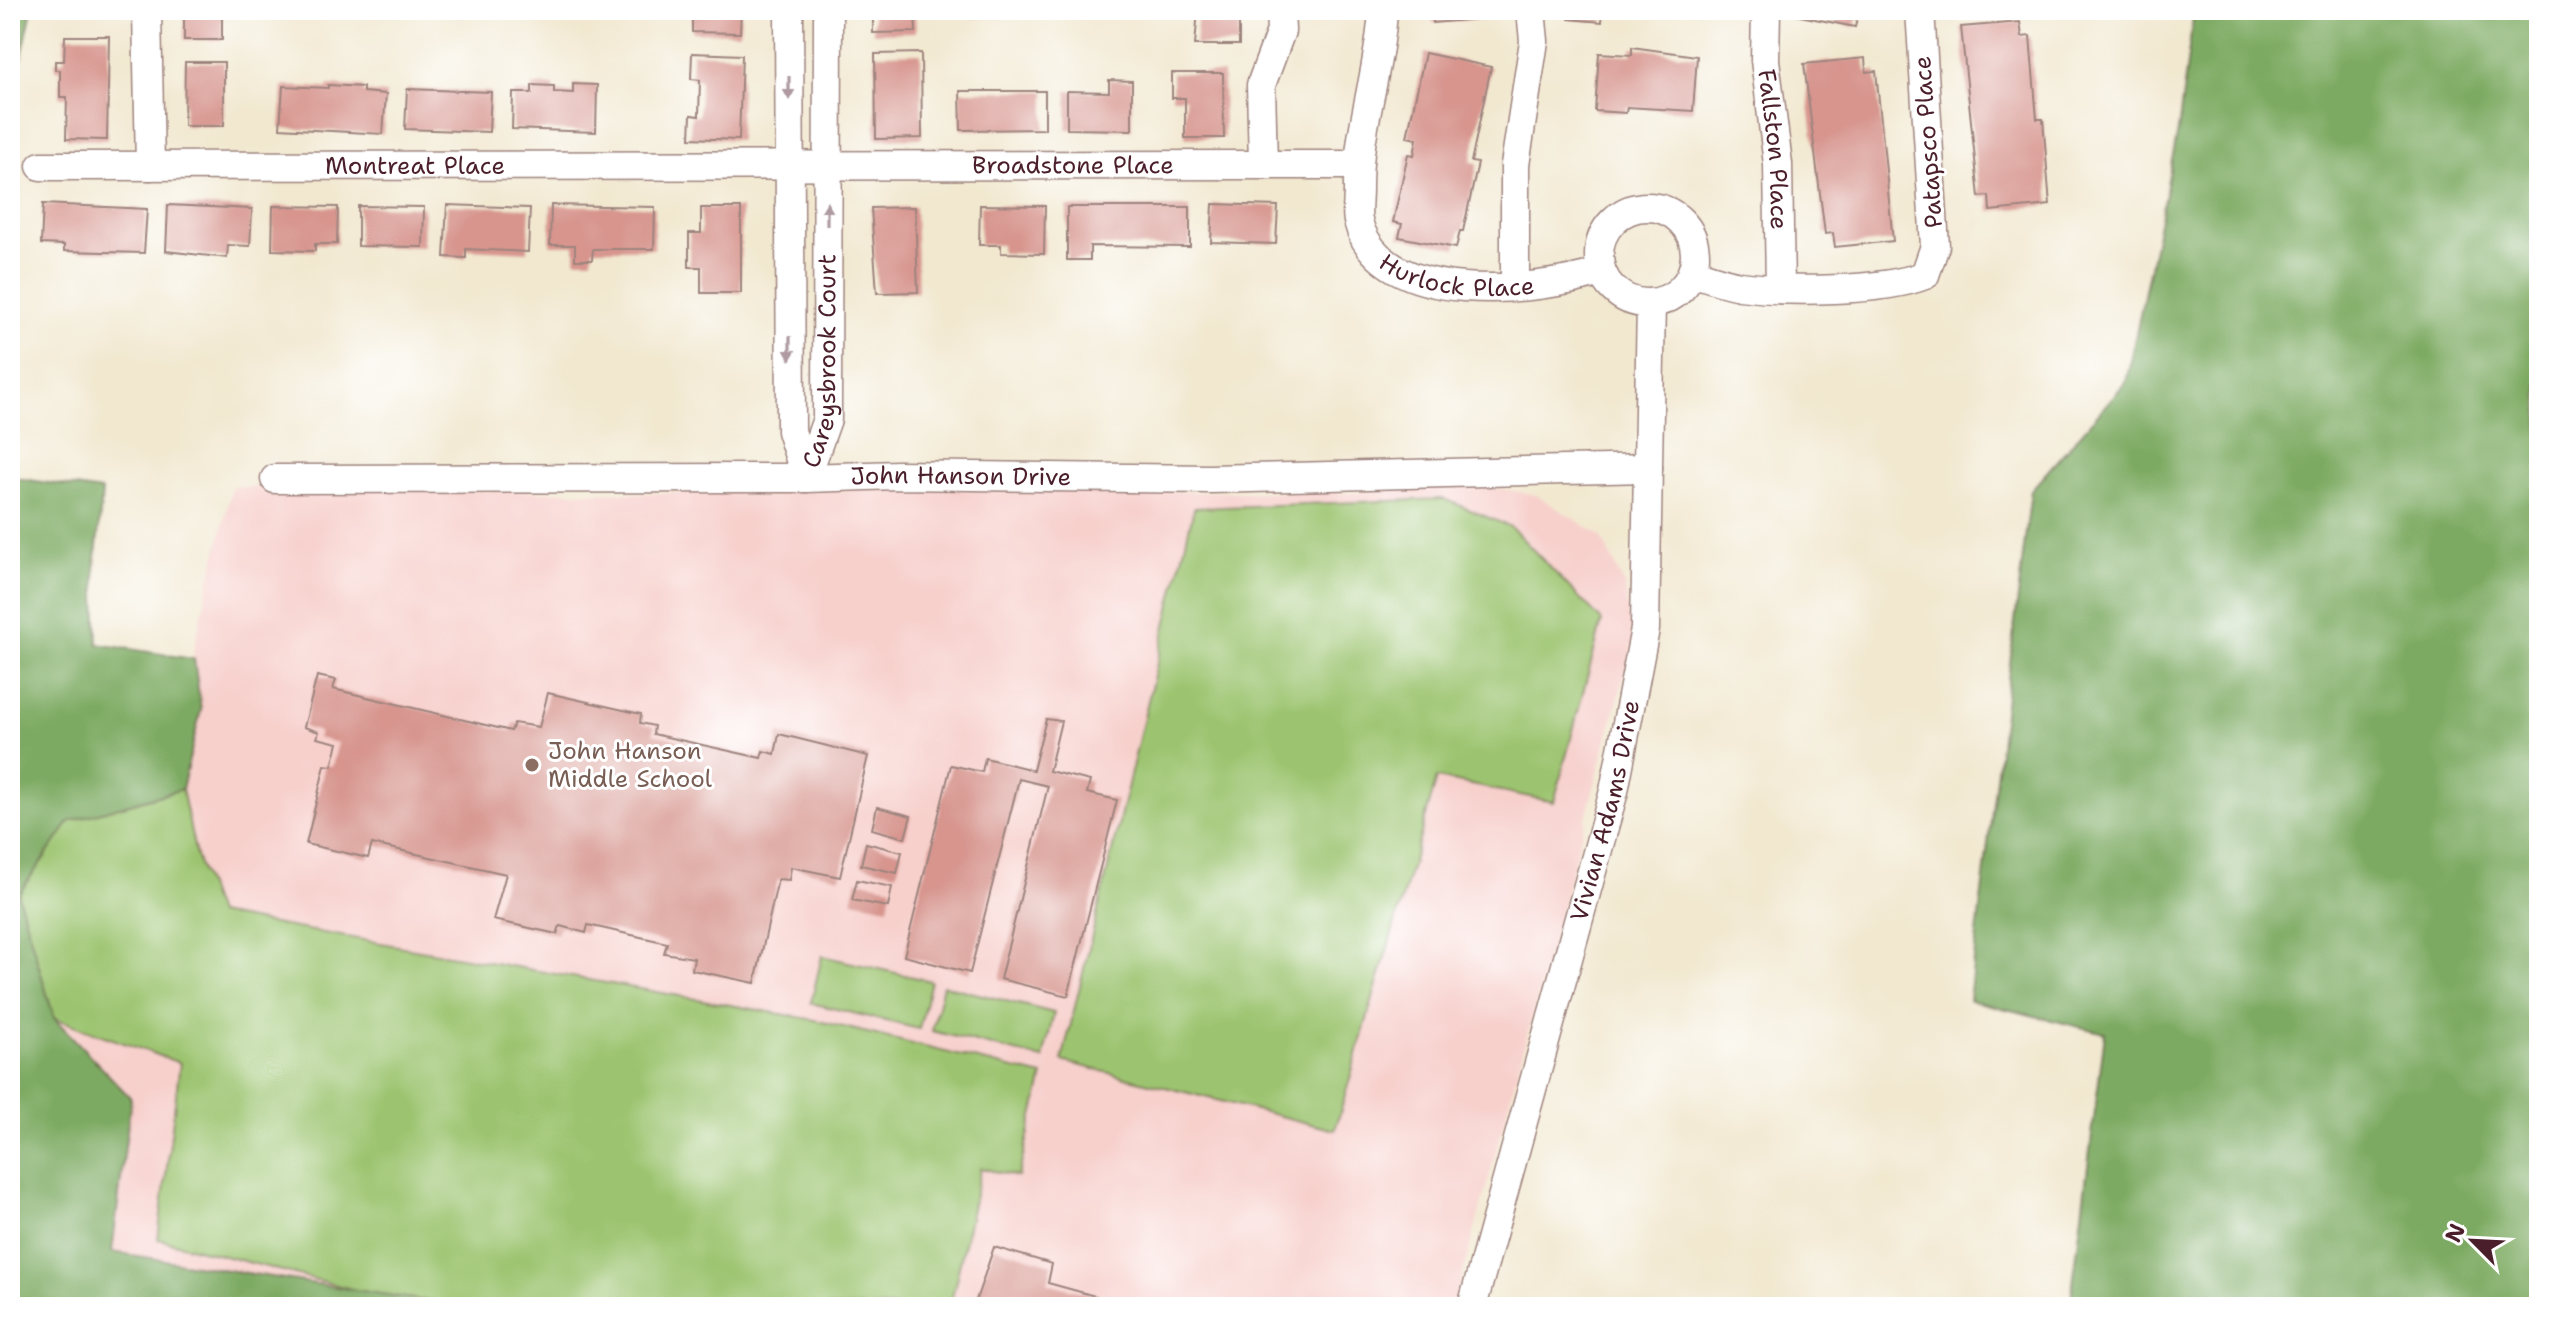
<svg xmlns="http://www.w3.org/2000/svg" width="2549" height="1317" viewBox="0 0 2549 1317" font-family="'Shantell Sans',sans-serif">
	<style>
		.built { fill: #f7d0cc }
		.green { fill: #9cc46f; stroke: #73724d; stroke-width: 2 }
		.forest { fill: #7daa62; stroke: #646446; stroke-width: 2 }
		.building { fill: #d7958e }
		.lines { fill: none; stroke-linecap: round; stroke-linejoin: round }
		.minor-casing { stroke: #9e847e; stroke-width: 31 }
		.minor { stroke: #fff; stroke-width: 28 }
		.oneway { fill: #ae9aa0 }
		.education-dot { fill: #8d6e63; stroke: #fff; stroke-width: 3 }
		.labels { text-anchor: middle; dominant-baseline: central; stroke-width: 6; stroke-linejoin: round; paint-order: stroke }
		.street-label { font-size: 24px; fill: #4a1f2b; stroke: #fff }
		.education-label { font-size: 24px; fill: #785e54; stroke: #fff; text-anchor: start }
	</style>
	<rect width="100%" height="100%" fill="#fff"/>
	<filter id="ink" filterUnits="userSpaceOnUse"><feTurbulence type="fractalNoise" baseFrequency=".0125" numOctaves="2"/><feDisplacementMap in="SourceGraphic" scale="16" xChannelSelector="R" yChannelSelector="G"/><feConvolveMatrix kernelMatrix="1 2 1 2 8 2 1 2 1" color-interpolation-filters="sRGB"/></filter>
	<filter id="wash" filterUnits="userSpaceOnUse"><feTurbulence type="fractalNoise" baseFrequency=".006" numOctaves="4" result="noise"/><feDisplacementMap in="SourceGraphic" scale="32" xChannelSelector="R" yChannelSelector="G"/><feGaussianBlur stdDeviation="1.8" result="paint"/><feColorMatrix in="noise" values="0 0 0 0 0 0 0 0 0 0 0 0 0 0 0 0 0 1.4 0 .05"/><feComposite in="paint" operator="in"/></filter>
	<g filter="url(#wash)">
		<rect width="100%" height="100%" fill="#f2e8d0"/>
		<path class="built" d="M1473,484L1536,495L1601,536L1625,587L1633,643L1454,1307H465L111,1252L131,1098L54,1018L201,710L193,652L232,487L642,493L892,489L1351,493Z"/>
		<path class="green" d="M1444,499L1511,527L1602,621L1554,802L1437,778L1335,1130L1062,1061L1194,508Z
			M182,789L196,856L217,914L815,1020L1043,1076L1018,1177L981,1168L950,1307H465L360,1291L158,1239L180,1063L54,1018L18,895L70,821Z
			M822,956L931,981L919,1029L811,1003Z
			M943,985L1054,1013L1043,1059L932,1031Z"/>
		<path class="forest" d="M10,10H32L10,111Z
			M2194,10H2539V1307H2070L2105,1033L1969,1000L2031,490L2126,382L2178,131Z
			M10,477L102,491L95,569L98,644L194,659L201,710L182,789L70,821L18,895L54,1018L131,1098L112,1252L465,1307H10Z"/>
		<g id="blocks">
			<path class="building" d="M184,10H222V40H184Z
				M284,10H343V15Z
				M692,10H741L740,33L692,32Z
				M873,10H915L916,32L873,33Z
				M960,10H1004V17L961,18Z
				M1067,10H1152V14H1067Z
				M1198,10H1239V45H1195Z
				M1432,10H1500V17L1433,23Z
				M1569,10H1603L1602,22L1569,19Z
				M1796,10H1859L1855,27L1795,15Z
				M2020,22L2022,37L2030,36L2037,119H2043L2050,205L1990,211L1989,196L1979,197L1961,27Z
				M65,36H109L107,140L66,139L67,97H60V70H55V61H64Z
				M1632,47L1697,56L1693,111L1627,107L1626,113L1595,111L1599,53L1632,55Z
				M692,53L742,55L739,140L690,138L691,115L699,116L700,80L691,79Z
				M921,53L922,138L876,139L875,54Z
				M1425,53L1491,67L1471,162L1478,163L1463,231H1460L1456,248L1399,237L1402,224L1393,222L1408,154L1414,155L1417,139L1407,137Z
				M1865,58L1866,72L1876,71L1893,241L1835,247L1833,233L1825,234L1804,64Z
				M185,62H224V126H184Z
				M1172,73H1223L1224,138H1185V98H1172Z
				M1109,80L1132,81V130L1067,129V91L1109,92Z
				M573,84L597,85L596,132L512,129L513,93H532V85L554,86V92L573,93Z
				M328,85L363,87V92L386,94L383,134L280,128L283,86L328,88Z
				M407,89L491,92L489,132L405,129Z
				M960,91H1045V129L961,130Z
				M43,204L147,209L144,253L64,251V245L41,244Z
				M1213,204L1278,206L1276,244L1211,242Z
				M168,205L252,209L250,246L228,245L227,258L166,251Z
				M447,205L530,208L528,252L466,249V258L444,257Z
				M551,205L655,207L654,249H593L592,260H575V245H550Z
				M980,205L1045,206L1044,254L1001,253V245H979Z
				M273,206L338,207L337,244H315V251L272,250Z
				M358,206L424,207L423,247L358,246Z
				M915,207L918,292L877,293L871,208Z
				M1067,207H1190V247L1090,246V260H1067Z
				M701,208H741V293H701V267H689V233H701Z
				M317,676L336,680L333,689L511,731L514,723L539,727L548,693L641,714L640,723L654,726L653,734L761,758L763,751L775,754L779,734L868,756L840,877L791,867L789,880L778,879L755,983L692,970L694,958L664,953L667,943L588,925L586,933L560,926L557,934L493,920L506,874L372,844L368,858L306,844L325,765L332,766L338,743L317,738L319,732L304,727Z
				M1046,719L1061,721L1049,771L1090,781L1087,793L1117,800L1068,996L1000,979L1048,786L1019,779L970,973L904,956L951,765L982,772L985,758L1033,770Z
				M877,807L911,816L905,838L872,829Z
				M866,843L902,852L897,873L861,865Z
				M857,880L892,887L888,907L852,900Z
				M994,1247L1052,1264L1048,1283L1135,1307L974,1306Z"/>
		</g>
	</g>
	<g filter="url(#ink)">
		<use href="#blocks" fill-opacity="0" stroke="#9e847e" stroke-width="2"/>
		<g class="lines">
			<defs>
				<g id="minor">
					<path d="M147,10L150,166"/>
					<path id="s1" d="M789,10L791,431L806,478L827,419L828,10"/>
					<path id="s2" d="M1383,10C1380,71 1357,130 1358,190C1358,200 1356,212 1358,221C1380,309 1537,292 1601,272"/>
					<path id="s3" d="M1766,10L1765,60L1778,164L1780,289"/>
					<path d="M1263,164L1261,85L1281,31L1280,10"/>
					<path id="s4" d="M41,166L1358,165"/>
					<circle cx="1647" cy="255" r="48"/>
					<path d="M1692,272C1707,277 1724,283 1740,286C1786,292 1883,292 1925,275L1935,246L1920,10"/>
					<path d="M1515,285V165L1534,41L1531,10"/>
					<path id="s5" d="M275,479L806,478L898,475L1210,479L1648,468"/>
					<path id="s6" d="M1472,1307L1614,791L1645,629L1651,303"/>
				</g>
			</defs>
			<use href="#minor" class="minor-casing"/>
			<use href="#minor" class="minor"/>
		</g>
		<defs><path id="oneway-solid" d="M-6-.8H1V-3.2L6.5 0L1 3.2V.8H-6Z" transform="scale(2)"/></defs>
		<g class="oneway">
			<use href="#oneway-solid" transform="translate(789 88) rotate(90)"/>
			<use href="#oneway-solid" transform="translate(827 214) rotate(-90)"/>
			<use href="#oneway-solid" transform="translate(790 348) rotate(90)"/>
		</g>
	</g>
	<circle class="education-dot" cx="532" cy="765" r="8"/>
	<g class="labels">
		<g class="street-label">
			<text transform="translate(1928 142) rotate(-94)">Patapsco Place</text>
			<text stroke="none"><textPath href="#s3" startOffset="140">Fallston Place</textPath></text>
			<text stroke="none"><textPath href="#s4" startOffset="1032">Broadstone Place</textPath></text>
			<text stroke="none"><textPath href="#s4" startOffset="374">Montreat Place</textPath></text>
			<text stroke="none"><textPath href="#s2" startOffset="338">Hurlock Place</textPath></text>
			<text stroke="none"><textPath href="#s1" startOffset="590">Careysbrook Court</textPath></text>
			<text stroke="none"><textPath href="#s5" startOffset="686">John Hanson Drive</textPath></text>
			<text stroke="none"><textPath href="#s6" startOffset="514">Vivian Adams Drive</textPath></text>
		</g>
		<g class="education-label">
			<text x="548" y="751">John Hanson<tspan x="548" dy="28">Middle School</tspan></text>
		</g>
	</g>
	<rect width="2549" height="1317" fill="none" stroke="#fff" stroke-width="40"/>
	<g transform="translate(2473 1241) rotate(294)" stroke="#ffffff" stroke-width="6" paint-order="stroke">
	<path d="M0-6L14 30L0 20L-14 30Z" fill="#4a1f2b"/>
	<text y="-12" font-size="22" font-weight="bold" text-anchor="middle" fill="#4a1f2b">N</text>
	</g>
</svg>
